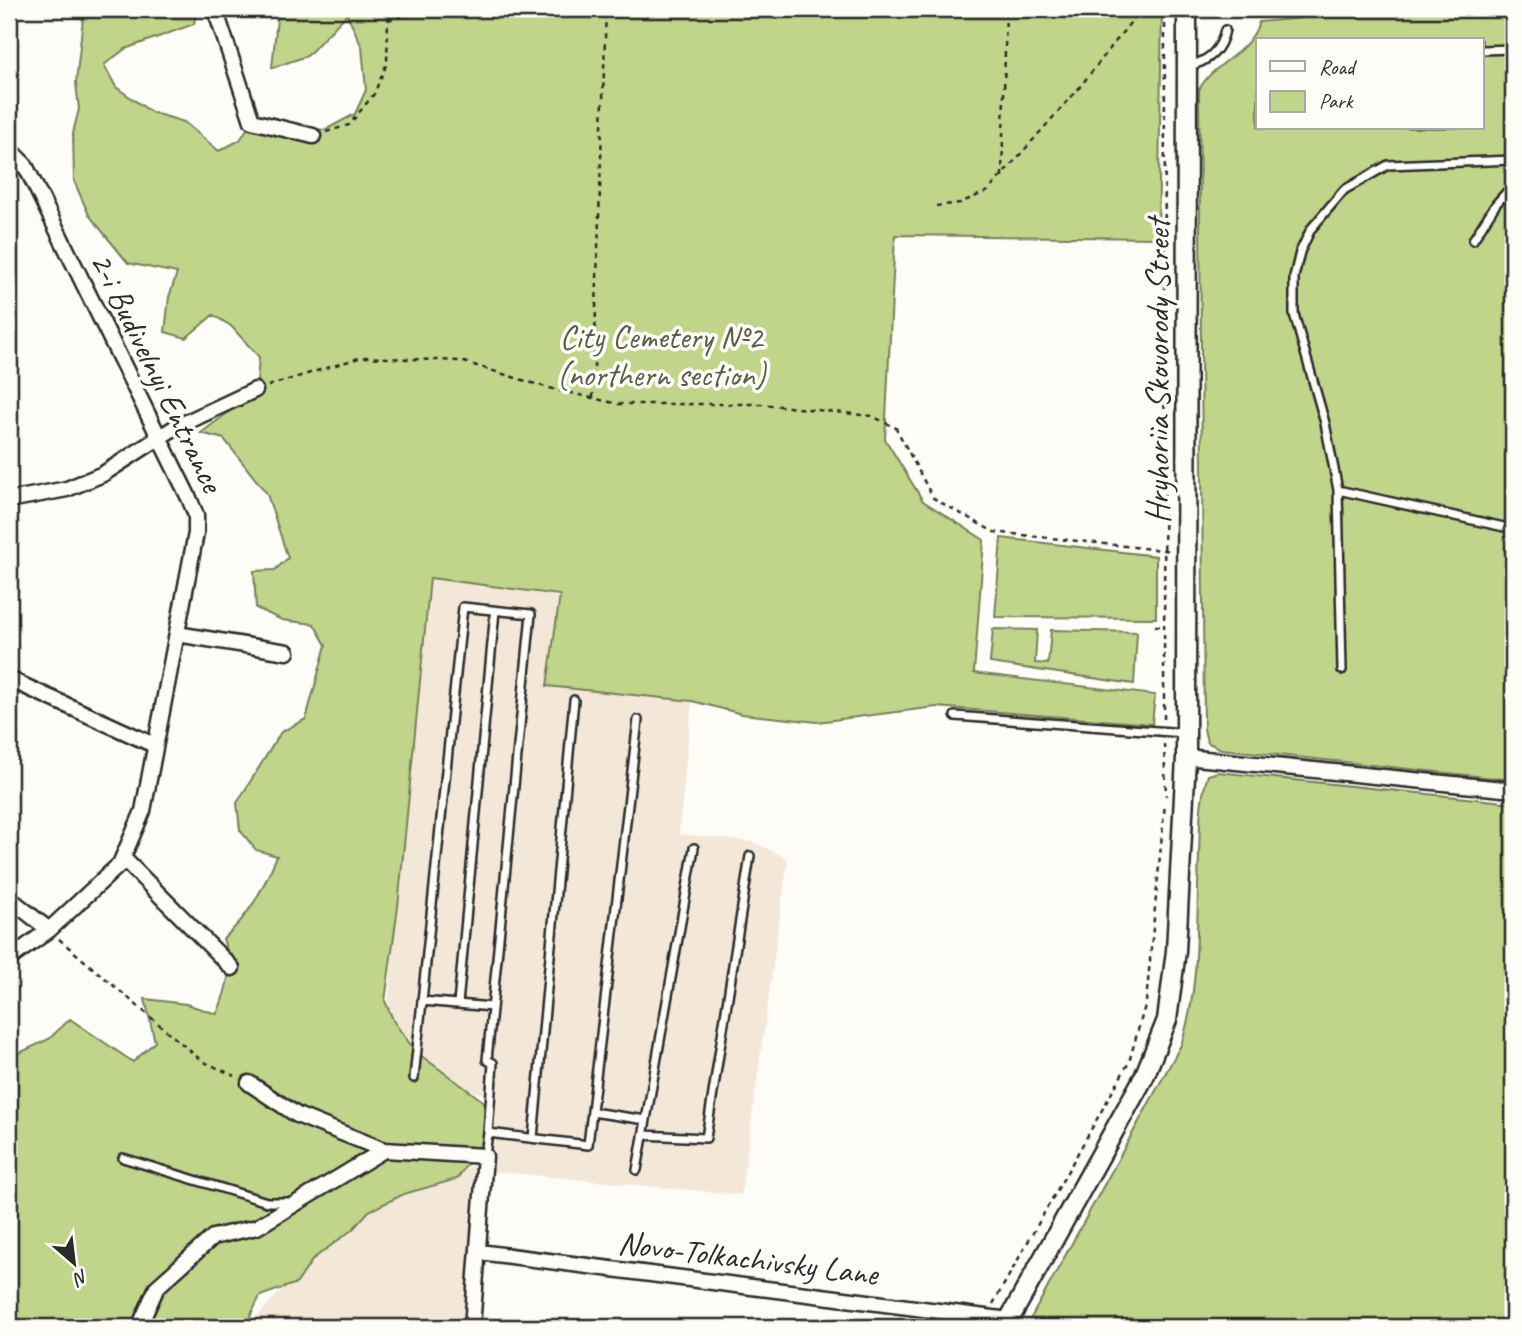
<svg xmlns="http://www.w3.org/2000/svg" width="1522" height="1336" viewBox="0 0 1522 1336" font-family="Caveat,sans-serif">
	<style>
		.built { fill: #f3e8d8 }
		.green { fill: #c0d58a; stroke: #76805a; stroke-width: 2; fill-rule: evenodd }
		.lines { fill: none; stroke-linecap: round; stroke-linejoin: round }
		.service-casing { stroke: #2b2b2b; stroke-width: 12 }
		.minor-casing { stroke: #2b2b2b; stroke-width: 19 }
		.tertiary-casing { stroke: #2b2b2b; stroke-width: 23 }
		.path { stroke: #2b2b2b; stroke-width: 2.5; stroke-dasharray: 5 5; stroke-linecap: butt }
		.service { stroke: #fdfcf7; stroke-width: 7 }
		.minor { stroke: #fdfcf7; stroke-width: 14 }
		.tertiary { stroke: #fdfcf7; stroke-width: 18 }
		.labels { text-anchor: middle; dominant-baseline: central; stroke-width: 7; stroke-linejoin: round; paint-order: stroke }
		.park-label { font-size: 33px; fill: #585e48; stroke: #fdfcf7 }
		.street-label { font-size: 33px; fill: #2b2b2b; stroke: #fdfcf7 }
	</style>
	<rect width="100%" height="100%" fill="#fdfcf7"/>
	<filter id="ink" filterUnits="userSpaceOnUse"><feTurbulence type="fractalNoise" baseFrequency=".0143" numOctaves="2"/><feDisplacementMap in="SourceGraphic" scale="14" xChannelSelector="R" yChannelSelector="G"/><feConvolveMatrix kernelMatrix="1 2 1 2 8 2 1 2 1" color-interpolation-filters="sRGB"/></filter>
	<g filter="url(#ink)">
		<path class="built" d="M1272,9H1513L1272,17Z
			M430,577L561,590L551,687L692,701L679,834L754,842L788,859L741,1195L490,1171L498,1094L380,1085Z
			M477,1164L462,1327H248L353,1209Z"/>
		<path class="green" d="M84,9H197L194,24L125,49L104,65L116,87L151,112L184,122L219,151L240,140L252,121L325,130L355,114L366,90L362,47L347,14L307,56L272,68L278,9H1162L1158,238L895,235L885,439L923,501L984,540L974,673L1155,695L1152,724L936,707L817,722L742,714L692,701L547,686L560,595L430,578L398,907L385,1001L394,1022L416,1052L483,1101L488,1133L457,1179L404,1194L369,1211L353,1229L313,1259L297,1283L260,1296L245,1327H9V1058L49,1039L70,1019L133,1062L155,1042L145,999L186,1004L217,1014C228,987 234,966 223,939C250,915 263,889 277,856L256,850L240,830L237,803L281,732L306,719L326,645L314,624L282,620L256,608L254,571L275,570L288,558L267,494L224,439L201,433L226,414L257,382L259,357L231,326L213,315L186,338L165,332L169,297L177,273L128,263L89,215L74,181L73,133L79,109L76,83Z
			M1349,9H1513V780L1221,749L1207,742L1204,729L1199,90C1212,63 1249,55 1259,22L1302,18ZM1258,40H1482V128H1258Z
			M1001,538L1156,556V618L995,617Z
			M993,629L1037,630L1035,663L1048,664L1051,630L1137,632L1134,684L990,663Z
			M1218,772L1513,803V1327H1026L1181,1045C1201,985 1196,918 1199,856C1200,828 1199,801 1208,775Z"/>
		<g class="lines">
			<defs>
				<path id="service" d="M1482,50L1513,49
					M1188,66C1208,62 1221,50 1225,30
					M1473,240L1496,204L1513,185
					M1338,490L1513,529
					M1342,670L1338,490L1325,423L1294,314V277L1300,252L1311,229L1344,190L1388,165L1513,160
					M955,716L1185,733
					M422,1001L492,1007
					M458,1004L495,611
					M414,1078L463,607L531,614L487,1060L493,1063L488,1133
					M592,1112L646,1120L637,1170
					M646,1120L694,848
					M643,1135L706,1138L750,856
					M533,1138L574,700
					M485,1155L488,1133L588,1145L638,720
					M123,1158L267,1202H291"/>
				<path id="minor" d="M215,9L252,121L313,136
					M9,149L25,165L189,498L196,515V533L143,811L120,864L49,930L9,959
					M9,500L67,489L103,474L174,428L255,390
					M177,634L287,652
					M9,679L154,745
					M1186,757L1513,790
					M123,858L232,968
					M9,898L49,930
					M249,1083L297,1115L384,1150
					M479,1252L1009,1320
					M139,1327L157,1287L213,1237L257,1227L384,1150L485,1156L472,1327"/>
				<path id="tertiary" d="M1005,1327L1144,1077L1167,1020L1176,951L1186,757L1187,9"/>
			</defs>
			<use href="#service" class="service-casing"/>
			<use href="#minor" class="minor-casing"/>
			<use href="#tertiary" class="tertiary-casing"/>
			<path class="path" d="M326,132L349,125L374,94L387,63L388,20C450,1 506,18 568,9
				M1002,177L1006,9
				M936,206L960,203L988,191L1079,88L1141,9
				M268,386L362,357L461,361L545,387L618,404H761L872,416L896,428L933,498L994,532L1171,551
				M593,398L606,9
				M1155,626H1165
				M1164,719L1165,9
				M1164,744L1166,796
				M59,939L202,1061L235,1076
				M993,1304L1129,1062L1146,1002L1165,803"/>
			<use href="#service" class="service"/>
			<use href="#minor" class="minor"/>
			<use href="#tertiary" class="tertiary"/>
		</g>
	</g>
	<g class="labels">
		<g class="park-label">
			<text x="661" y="337">City Cemetery №2<tspan x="661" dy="38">(northern section)</tspan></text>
		</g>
		<g class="street-label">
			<text transform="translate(1158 371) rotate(-90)">Hryhoriia Skovorody Street</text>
			<text transform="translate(157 372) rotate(64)">2-i Budivelnyi Entrance</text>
			<text transform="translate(748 1258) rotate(7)">Novo-Tolkachivsky Lane</text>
		</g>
	</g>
	<rect width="1522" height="1336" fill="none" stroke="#fdfcf7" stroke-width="35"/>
	<rect x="18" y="18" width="1487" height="1301" fill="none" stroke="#2b2b2b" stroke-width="2.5" filter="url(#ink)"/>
	<rect x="1256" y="38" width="228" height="91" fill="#fdfcf7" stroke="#a9a8a5" stroke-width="2"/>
	<rect x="1270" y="61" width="35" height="10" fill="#fdfcf7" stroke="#a9a8a5" stroke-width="2"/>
	<text x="1319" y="74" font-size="21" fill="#2b2b2b">Road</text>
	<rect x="1270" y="91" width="35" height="21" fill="#c0d58a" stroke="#a9a8a5" stroke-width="2"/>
	<text x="1319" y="108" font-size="21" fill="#2b2b2b">Park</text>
	<g transform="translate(74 1263) rotate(152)" stroke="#fdfcf7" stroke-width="5" paint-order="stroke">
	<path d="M0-5L12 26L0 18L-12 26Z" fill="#2b2b2b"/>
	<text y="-10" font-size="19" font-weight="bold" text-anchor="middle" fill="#2b2b2b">N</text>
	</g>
</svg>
